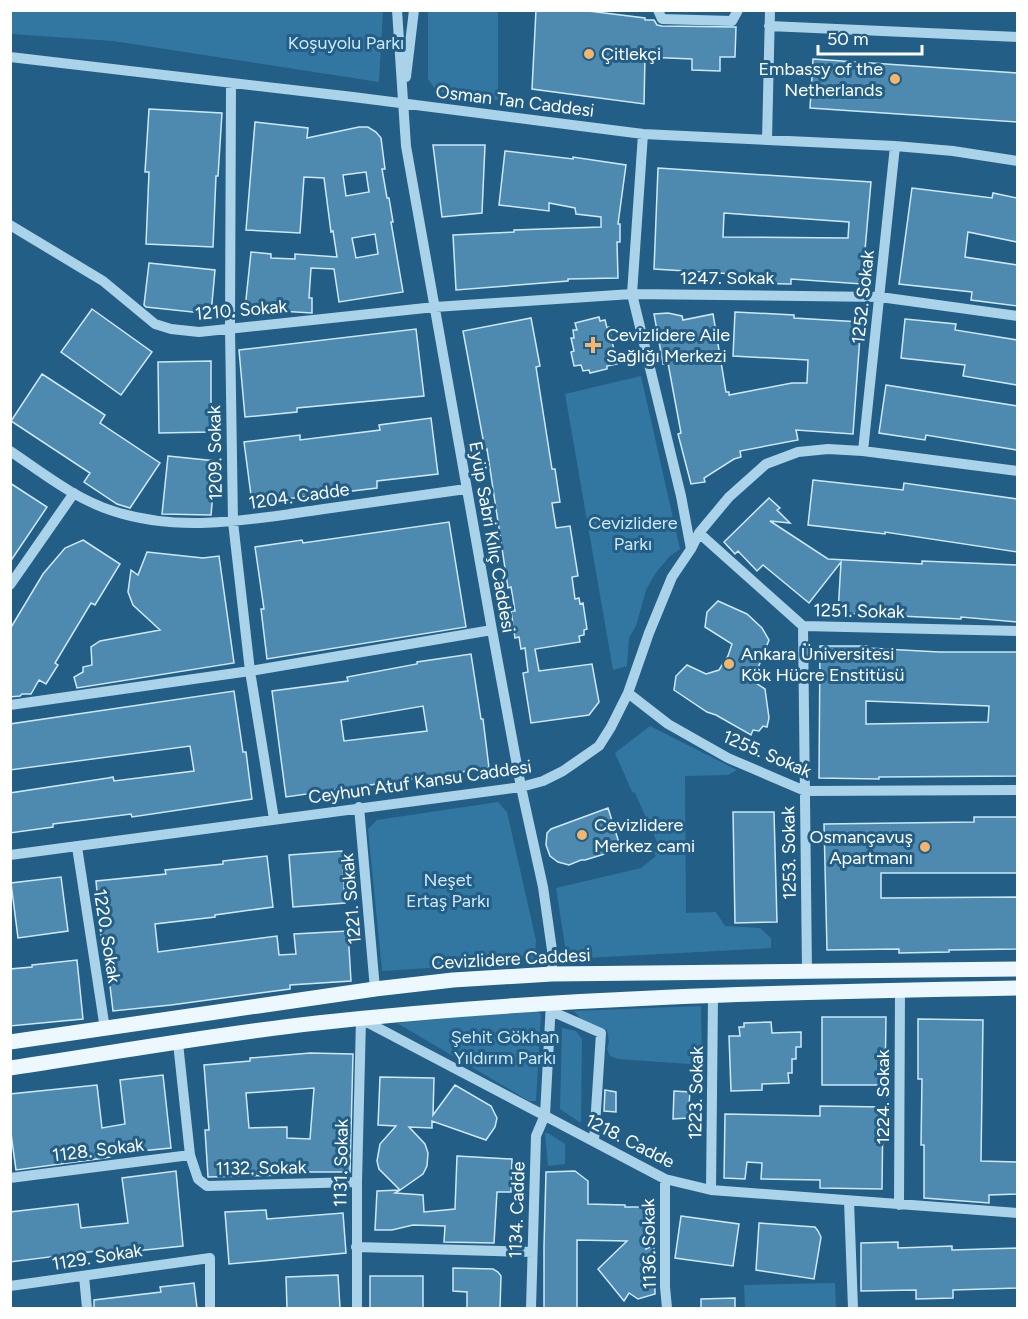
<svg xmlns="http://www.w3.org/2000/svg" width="1028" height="1319" viewBox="0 0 1028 1319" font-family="Figtree,sans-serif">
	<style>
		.green { fill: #3277a1 }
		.building { fill: #4e8aaf; stroke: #cee8f7; stroke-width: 1.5; fill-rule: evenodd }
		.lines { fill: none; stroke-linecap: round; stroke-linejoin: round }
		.minor { stroke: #aad2e9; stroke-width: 10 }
		.major { stroke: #edf7fe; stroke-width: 15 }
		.poi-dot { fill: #f5b56c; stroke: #225e85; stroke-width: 2 }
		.labels { text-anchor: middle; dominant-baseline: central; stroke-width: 6; stroke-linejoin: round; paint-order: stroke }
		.park-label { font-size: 18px; fill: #cee8f7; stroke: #225e85 }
		.poi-label { font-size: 18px; fill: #fff; stroke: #225e85; text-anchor: start }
		.street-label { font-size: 18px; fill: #fff; stroke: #225e85 }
	</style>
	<rect width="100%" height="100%" fill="#225e85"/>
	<path class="green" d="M10,11H383L379,82L113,41L11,34Z
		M428,11H498V100L437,92L428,79Z
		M641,376L680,549L670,556L655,574L646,590L636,626L629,638L627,666L613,670L565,394Z
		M650,726L737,770L728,775L685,776L686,913L716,912L725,926L760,928L771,938V948L567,959L556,888L641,868L656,856L654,853L656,851L653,846L657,842L635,793L632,792L615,753Z
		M498,802L507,812L536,940L535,958L527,962L382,971L368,829L377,820Z
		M701,1006L702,1065L618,1059L610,1056L607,1049L609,1042L607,1030L581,1019L574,1011Z
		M535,1010L541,1014L536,1101H529L397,1023Z
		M562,1028L576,1031L582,1039L581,1123L560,1109Z
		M545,1133H548L565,1144V1164L548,1166Z
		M835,1283L836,1308H745L744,1285Z"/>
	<path class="building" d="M536,10H580L645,18V20H654L657,25L662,26L736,27L735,57H720V71L692,70V59L645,57L644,104L532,89Z
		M813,59L1017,73V122L810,108Z
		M149,109L222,113L218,176H216L213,247L146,244L149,172H145Z
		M255,122L308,128L307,138L359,127H368L376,132L381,138L385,169H382L387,198H389L393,222H391L403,292L339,302L334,269L311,268L309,298H312V313L245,309L251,252L271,254V258L295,259V254L337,257L333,231L331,232L324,178L304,177L300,233L246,230ZM366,172L369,192L346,196L343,175ZM375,234L378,254L356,258L352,238Z
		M433,145H485L482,213L442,217Z
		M505,151L573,159V157L626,165L618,224H620V242H617L618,278L568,279V281L456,290L453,235L514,232V230L601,227V217L576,214L575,208L549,203V211L499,205Z
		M658,168L871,182L862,284L791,279V284L734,283V274L654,269ZM724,213L849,222L848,238L723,237Z
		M912,188L992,198L993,193L1017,198V242L968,232L965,257L1017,265V306L971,300L972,292L899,284Z
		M149,263L215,270L211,314L146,307L144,305Z
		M92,309L152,352L121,395L61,352Z
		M735,312L794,315V318L861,322L853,434L796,430L798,440L740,451L741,457L734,459L704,478L705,482L691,484L678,434L681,433L668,363L663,364L654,314L668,313L682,316L683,320L713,314L726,392H729V395L792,383H807L808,360L733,356Z
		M599,317L600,321L605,320L607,328L609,327L617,364L607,366V369L590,373L589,370L583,371L581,365L574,366L571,352L574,351L571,338H574L573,330H577L575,323Z
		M531,318L540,366L536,367L552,469H555L560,502L552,503L556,528L570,526L578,576L572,577L575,599L579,598L580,604L583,603L587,629L584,630V635L579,636L580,642L535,649L539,671L592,664L599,702L589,715L531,723L523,673L528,672L525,648L521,649L519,637L515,638L511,611H515L511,587L508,588L487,449L485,450L463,331Z
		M905,319L956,324L955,330L1017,340V385L963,376L965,365L901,358Z
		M416,329L424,396L297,408V412L245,417L239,350Z
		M211,361V432L159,433L158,362Z
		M42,374L105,415L100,423L160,463L130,508L117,504L84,482L90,473L11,421Z
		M886,385L1017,406V450L926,435L925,440L879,433Z
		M431,418L438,474L377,481V488L252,503L244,442L300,435V440L380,430L379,425Z
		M168,456L216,461L211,515L162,514Z
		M813,480L903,490L904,483L1017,499V552L885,532V534L808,525Z
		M10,483L47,507L10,562Z
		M769,498L780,508L777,510L790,523L770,521L828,559L922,564V561L1017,565V622L961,617V619L838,613L841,562L809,603L763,565L757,571L738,551L735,554L724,542Z
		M449,522L466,627L267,659L261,609H264L255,547L302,540L303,543Z
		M83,540L120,564L95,605L91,603L55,663L58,665L46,684L39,680L31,694H22L20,696L10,697V629L43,574L65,548Z
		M147,552L203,558L219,556L234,663L77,688L74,677L83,672V667L92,665L91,647L100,641L160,630L133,605L128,592L131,570L138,575Z
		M718,601L747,614L762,628L769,640L753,681L765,689L769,718L767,727L763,726L759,731L753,730L751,735L716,715L707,712L674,690L676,676L687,665L706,674L719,670L728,656L732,644L705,627L707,612Z
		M820,646H867V648L939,652H1017V776L879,777V779L819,778ZM866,701L989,706L988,722L866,724Z
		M471,654L481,719H483L489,768L286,797L272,691L348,681L347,677L417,664V662ZM423,706L427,731L344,741L341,720Z
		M234,691L243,752H246L252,799L132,817L131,814L53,824V827L10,833V793L108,778L113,777L114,781L194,771L190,746L10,770V724Z
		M608,808L621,849L585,860H581L569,865L558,862L550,856L546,845L547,833L551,829Z
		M733,812H774L777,922L735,923Z
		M974,817H1017V873H881V898L1017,897V949L949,950V952L899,953V949L827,950L824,824L974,822Z
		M342,851L345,903L293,907L289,855Z
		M267,856L273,907L215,915V917L155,924L158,952L277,936L279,955L296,954L294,934L348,931L351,981L290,985V989L171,1005L113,1011L104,936H101L96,881L166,874L165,870L223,864V861Z
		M61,877L68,931L18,938L11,883Z
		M77,960L83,1019L10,1026V969L32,967V965Z
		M822,1017H886L885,1085H822Z
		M918,1019L983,1020L981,1161L1017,1162V1194L989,1195V1203L924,1198V1145H921L922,1079H918Z
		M771,1022L772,1033L801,1032V1047H796V1059H792V1073H788L789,1083L762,1084V1090L731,1091L729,1036H740L739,1027H744V1023Z
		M310,1053L353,1054L350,1172H288L289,1175L208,1177L205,1130H209L204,1065L250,1061V1058ZM314,1088L310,1139L287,1138V1127L249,1128L246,1093Z
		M163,1075L171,1148L109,1154L110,1157L105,1158L16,1170L10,1126V1094L97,1085L102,1128L125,1124L120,1080Z
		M380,1077L434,1078L433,1115L455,1085L491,1106L497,1118L495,1127L486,1140L432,1121V1128L409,1127L425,1144L428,1153L427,1166L423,1174L400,1190L379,1169L377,1161L380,1144L396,1126L378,1125Z
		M605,1090L616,1092V1112L604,1111Z
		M674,1091L690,1092L688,1118L673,1119Z
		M820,1106L883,1107L882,1189L820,1188V1180L761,1179L762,1163L747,1162L745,1179L724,1178L725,1114L820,1116Z
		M457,1156L512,1159L511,1192H497L494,1243L444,1242L445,1226L413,1225L392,1230H375L377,1191L400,1190L395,1193L423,1195L424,1212L455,1209Z
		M176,1171L183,1246L97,1255V1251L10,1262V1212L78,1204L81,1228L128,1223L122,1178Z
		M575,1171L588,1181V1204L625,1205V1207H647L646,1249L654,1245L655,1294L638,1299L629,1293L624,1301L598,1269L627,1241L577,1240V1308H544V1246L546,1172Z
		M266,1210L267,1219L343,1213L346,1253L229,1264L225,1212Z
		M681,1216L739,1224L733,1266L675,1258Z
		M759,1223L815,1227L818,1231L821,1237L814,1279L756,1270Z
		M898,1242V1248L952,1246V1250L1017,1248V1288L953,1290V1298L916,1299V1290L861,1291V1243Z
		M453,1268L493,1269L498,1272L501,1276L500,1308H467V1292L453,1291Z
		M338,1275L340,1308H287L286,1277Z
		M370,1276H423V1308H370Z
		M194,1283L197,1308H94V1300L161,1292L160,1287Z
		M735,1298V1308H701V1299Z"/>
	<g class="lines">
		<path class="minor" d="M397,10L406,146L492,630L521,787L543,887L552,950V974
			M658,10L662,19L732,21L738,10
			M769,26L1018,37
			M10,57L353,97L643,134L895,146L953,151L1018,161
			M406,77L414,10
			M231,83L230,329L233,522L250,671L274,819
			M643,134L632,294L681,496L691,549
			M767,140L770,10
			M10,225L103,281L155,324L171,329L199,332L435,307L632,294L880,297L1018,316
			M10,451C43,473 75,499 113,511C180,533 249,520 317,510C366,503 416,496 466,489
			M863,451L895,146
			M699,533L803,626L1018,631
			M10,585L74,493
			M803,626L807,971
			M628,693L668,724L728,758L805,791L1018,790
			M10,705L250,671L492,630
			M359,807L375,989
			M77,847L105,1029
			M10,855L521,787L543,781L563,771L599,746L611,727L628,693L649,633L672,577L691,549L699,533L729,497L766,464L798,452L828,449L863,451L1018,471
			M551,1011L601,1033L594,1141
			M178,1043L190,1155L198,1179L207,1186L357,1182
			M10,1178L190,1155
			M665,1179V1287L667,1308
			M711,1190L713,996
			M849,1201L853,1308
			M899,1205L900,990
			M356,1247L532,1252
			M84,1276L87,1308
			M10,1286L210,1258V1308
			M357,1308V1182L361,1019L665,1179L711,1190L1018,1213
			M531,1308L536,1136L545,1115L551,1002"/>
		<path class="major" d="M10,1042L375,989L453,980L552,974L1018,969
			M10,1068C113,1053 215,1034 317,1023C550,997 784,992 1018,988"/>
	</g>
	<g class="poi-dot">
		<circle cx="589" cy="54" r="6"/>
		<circle cx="895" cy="79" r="6"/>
		<path d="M590 336h6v6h6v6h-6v6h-6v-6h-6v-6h6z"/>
		<circle cx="729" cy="664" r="6"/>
		<circle cx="582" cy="835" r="6"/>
		<circle cx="925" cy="847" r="6"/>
	</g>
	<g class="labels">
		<g class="park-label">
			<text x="346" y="43">Koşuyolu Parkı</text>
			<text x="633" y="523">Cevizlidere<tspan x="633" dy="21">Parkı</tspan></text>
			<text x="448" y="880">Neşet<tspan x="448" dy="21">Ertaş Parkı</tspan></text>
			<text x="505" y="1037">Şehit Gökhan<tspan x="505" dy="21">Yıldırım Parkı</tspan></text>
		</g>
		<g class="poi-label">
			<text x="601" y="54">Çitlekçi</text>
			<text x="883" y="69" text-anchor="end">Embassy of the<tspan x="883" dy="21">Netherlands</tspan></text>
			<text x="606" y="335">Cevizlidere Aile<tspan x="606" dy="21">Sağlığı Merkezi</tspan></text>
			<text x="741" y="654">Ankara Üniversitesi<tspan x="741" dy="21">Kök Hücre Enstitüsü</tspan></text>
			<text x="594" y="825">Cevizlidere<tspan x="594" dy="21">Merkez cami</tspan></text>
			<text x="913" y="837" text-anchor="end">Osmançavuş<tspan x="913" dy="21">Apartmanı</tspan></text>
		</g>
		<g class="street-label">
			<text transform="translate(515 101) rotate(7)">Osman Tan Caddesi</text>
			<text x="727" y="278">1247. Sokak</text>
			<text transform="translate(863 297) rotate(-84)">1252. Sokak</text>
			<text transform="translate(241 310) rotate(-5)">1210. Sokak</text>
			<text transform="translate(215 453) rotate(-91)">1209. Sokak</text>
			<text transform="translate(299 496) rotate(-8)">1204. Cadde</text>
			<text transform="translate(492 537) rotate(80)">Eyüp Sabri Kılıç Caddesi</text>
			<text transform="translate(859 611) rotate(1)">1251. Sokak</text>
			<text transform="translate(767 754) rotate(23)">1255. Sokak</text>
			<text transform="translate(420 782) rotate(-8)">Ceyhun Atuf Kansu Caddesi</text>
			<text transform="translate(789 853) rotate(-91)">1253. Sokak</text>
			<text transform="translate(351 899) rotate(-95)">1221. Sokak</text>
			<text transform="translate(107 936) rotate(81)">1220. Sokak</text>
			<text transform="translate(511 959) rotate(-3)">Cevizlidere Caddesi</text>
			<text transform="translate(696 1093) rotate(-89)">1223. Sokak</text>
			<text transform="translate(883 1097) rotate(-90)">1224. Sokak</text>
			<text transform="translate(630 1141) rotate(27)">1218. Cadde</text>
			<text transform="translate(98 1150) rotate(-7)">1128. Sokak</text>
			<text transform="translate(341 1163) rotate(-89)">1131. Sokak</text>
			<text transform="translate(261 1168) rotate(-1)">1132. Sokak</text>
			<text transform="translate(517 1210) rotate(-88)">1134. Cadde</text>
			<text transform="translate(649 1244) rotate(-91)">1136. Sokak</text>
			<text transform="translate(97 1257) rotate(-9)">1129. Sokak</text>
		</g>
	</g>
	<rect width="1028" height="1319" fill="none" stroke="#ffffff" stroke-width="24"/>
	<path d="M818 45v9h104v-9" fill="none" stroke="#ffffff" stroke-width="3"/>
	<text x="827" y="45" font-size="18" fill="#ffffff" stroke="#225e85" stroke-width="4.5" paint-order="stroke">50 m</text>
</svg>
